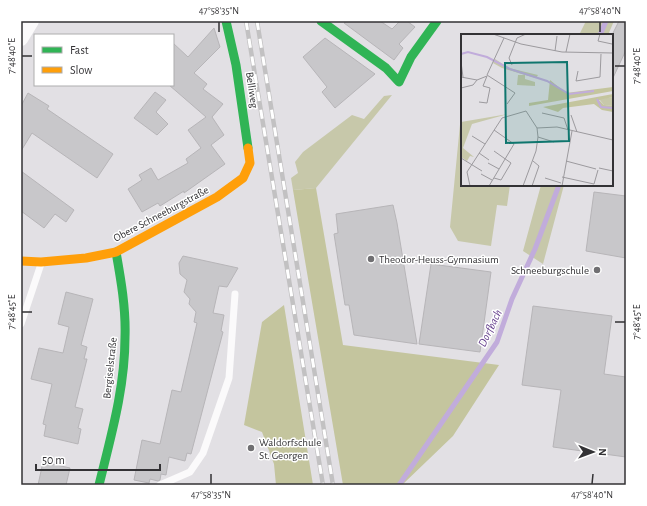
<svg xmlns="http://www.w3.org/2000/svg" width="647" height="506" viewBox="0 0 647 506" font-family="'Alegreya Sans',sans-serif">
	<style>
		.green { fill: #c7c8aa }
		.forest { fill: #c4c59e }
		.lines { fill: none; stroke-linecap: round; stroke-linejoin: round }
		.stream { stroke: #c1acdb; stroke-width: 5 }
		.building { fill: #c8c7ca; stroke: #b7b5b8 }
		.lane { stroke: #fbfafb; stroke-width: 7 }
		.street { stroke: #fbfafb; stroke-width: 14 }
		.fast { stroke: #30b455; stroke-width: 9 }
		.slow { stroke: #ff9f0a; stroke-width: 9 }
		.rail-casing { stroke: #c2c1c2; stroke-width: 4.5 }
		.rail { stroke: #fff; stroke-width: 3; stroke-dasharray: 9; stroke-linecap: butt }
		.ticks { fill: none; stroke: #333235; stroke-width: 1.5 }
		.poi-dot { fill: #706f72; stroke: #fff; stroke-width: 1.5 }
		.labels { text-anchor: middle; dominant-baseline: central; stroke-width: 3; stroke-linejoin: round; paint-order: stroke }
		.street-label { font-size: 11px; fill: #333235; stroke: #fff }
		.poi-label { font-size: 11px; fill: #333235; stroke: #fff; text-anchor: start }
		.water-label { font-size: 12px; font-style: italic; fill: #643e8c; stroke: #fff }
		.inset-river { fill: none; stroke: #c1acdb; stroke-width: 2 }
		.inset-road { fill: none; stroke: #9c9a9e; stroke-width: 1 }
		.view { fill: #0f766e; fill-opacity: 0.15; stroke: #0f766e; stroke-width: 2 }
		.inset-edge { fill: none; stroke: #333235; stroke-width: 2 }
		.neatline { fill: none; stroke: #333235; stroke-width: 1.5 }
		.ticks-label { font-size: 10px; text-anchor: middle; fill: #333235 }
	</style>
	<rect width="100%" height="100%" fill="#e2e0e4"/>
	<path class="green" d="M586,21H614L608,35H579Z
		M392,95L316,188L293,190L291,178L298,173L295,162L303,152L352,115L364,119L384,96Z
		M462,104V185H510L507,206L497,205L491,246L458,241L450,227Z
		M541,185H564L543,264L523,251Z"/>
	<path class="forest" d="M316,188L343,345L499,365L453,436L402,485H343L293,190Z
		M284,305L313,485H276L274,464L262,432L244,425L262,322Z"/>
	<g class="lines">
		<path class="stream" d="M600,35L606,21
			M399,485L497,342L512,299L535,249L559,185"/>
	</g>
	<path class="building" d="M347,21H380L392,29L400,21H407L415,27L399,44L403,48L394,60L344,23Z
		M619,21H626V50L612,80V35Z
		M214,28L220,47L194,73L207,84L203,89L223,104L212,117L224,135L211,145L225,164L184,193V191L160,206L158,203L142,212L128,189L142,180L139,175L151,168L158,180L188,163L186,159L201,148L188,130L206,117L169,85H173V43L188,57Z
		M325,38L375,74L335,108L322,92L327,87L303,57Z
		M155,92L166,100L156,112L168,124L157,135L134,118Z
		M28,93L49,106L47,109L113,154L97,178L32,133L21,151V106Z
		M21,171L74,210L66,222L55,214L44,228L21,211Z
		M594,192L626,196V258L586,251Z
		M393,205L397,223L417,344L354,335L349,305H345L334,234L338,233L336,214Z
		M183,256L238,268L227,287L219,286L213,313L224,315L221,331L223,332L191,454L187,453L185,461L169,457L166,475L161,474L160,480L158,481L150,479L149,483L134,480L142,440L160,444L172,390L181,392L197,323L194,322L196,312L189,304L190,299L184,292L187,280L180,274L179,263Z
		M431,264L491,272L480,352L419,344Z
		M66,292L93,299L81,345L87,347L84,359H87L75,407L83,409L78,428L81,429L78,444L44,436L46,425L43,424L52,384L31,379L39,348L63,353L69,327L58,324Z
		M533,306L612,316L604,374L626,377V457L553,447L561,390L522,385Z
		M43,462L70,468L66,485H38Z"/>
	<g class="lines">
		<path class="lane" d="M21,324L41,264
			M160,485L190,472L203,453L229,378L235,294"/>
		<path class="street" d="M21,39L32,21"/>
		<path class="fast" d="M226,21L236,65L248,148
			M321,21L386,68L399,82L411,57L437,21
			M99,485C111,436 125,388 125,337C126,309 121,280 116,252"/>
		<path class="slow" d="M21,261L41,262L86,258L116,252L217,197L243,178L250,163L248,148"/>
		<defs>
			<path id="rail" d="M246,21L323,485
				M257,21L333,485"/>
		</defs>
		<use href="#rail" class="rail-casing"/>
		<use href="#rail" class="rail"/>
	</g>
	<path class="ticks" d="M219,32V22M600,32V22M22,56H32M615,66H625M22,312H32M615,322H625M211,484V474M592,484L593,474"/>
	<g class="poi-dot">
		<circle cx="371" cy="259" r="4"/>
		<circle cx="597" cy="270" r="4"/>
		<circle cx="251" cy="448" r="4"/>
	</g>
	<g class="labels">
		<g class="street-label">
			<text transform="translate(252 90) rotate(82)">Belliweg</text>
			<text transform="translate(161 214) rotate(-28)">Obere Schneeburgstraße</text>
			<text transform="translate(110 368) rotate(-84)">Bergiselstraße</text>
		</g>
		<g class="poi-label">
			<text x="379" y="259">Theodor-Heuss-Gymnasium</text>
			<text x="589" y="270" text-anchor="end">Schneeburgschule</text>
			<text x="259" y="442">Waldorfschule<tspan x="259" dy="13">St. Georgen</tspan></text>
		</g>
		<g class="water-label">
			<text transform="translate(490 328) rotate(-64)">Dorfbach</text>
		</g>
	</g>
	<g transform="translate(461 34)">
		<rect width="152" height="152" fill="#e2e0e4"/>
		<path d="M34,25L48,34L77,41L75,44L64,41V45L74,48V52L56,51L57,41H64L41,34L32,29ZM152,63V72L143,71L138,65ZM47,80L11,90L2,114L13,123L9,122L6,127L0,123V88Z" fill="#c7c8aa"/>
		<path d="M89,46L105,59L152,53V57L68,72V69L87,66ZM152,60V63L138,66L143,71L152,72V78L141,76L133,70L102,74L97,78L82,73Z" fill="#c4c59e"/>
		<path class="inset-river" d="M0,20L7,18L26,23L49,35L86,47L108,60L133,57M136,65L140,73L152,74"/>
		<path class="inset-road" d="M32,0L60,10L101,18L152,19M139,0L137,7L151,10M43,4L26,41L54,59L46,70M94,17L96,2M105,18L109,0M0,28L2,43M51,31L48,24L56,4L65,0M117,37L115,47L139,43L140,20M0,43L16,46L26,42M0,54L12,51L16,46M18,68L26,69L29,54L22,52L26,42M81,79L103,84L107,96M110,81L116,98M76,94L96,93L152,106M11,102L24,110M77,103L93,108M18,119L28,126M0,124L21,137M105,127L135,135M27,129L38,135M138,134L152,137M20,140L31,146M101,143L133,150L137,136M33,144L40,146L50,129L33,117M84,144L100,149M9,152L6,138L41,84L65,77L76,94L77,103L75,117L62,152M28,152L53,110L33,96M71,152L78,132L72,127M101,152L111,97"/>
		<path class="view" d="M106,28L108,107L45,109L44,29Z"/>
		<rect width="152" height="152" class="inset-edge"/>
	</g>
	<rect width="647" height="506" fill="none" stroke="#ffffff" stroke-width="44"/>
	<rect x="34" y="34" width="140" height="52" fill="#ffffff" stroke="#adadae"/>
	<rect x="42" y="47" width="20" height="6" fill="#30b455" stroke="#adadae"/>
	<text x="70" y="54" font-size="12" fill="#333235">Fast</text>
	<rect x="42" y="67" width="20" height="6" fill="#ff9f0a" stroke="#adadae"/>
	<text x="70" y="74" font-size="12" fill="#333235">Slow</text>
	<g transform="translate(593 452) rotate(91)" stroke="#ffffff" stroke-width="3" paint-order="stroke">
	<path d="M0-3L7 15L0 10L-7 15Z" fill="#333235"/>
	<text y="-6" font-size="11" font-weight="bold" text-anchor="middle" fill="#333235">N</text>
	</g>
	<path d="M36 464v6h124v-6" fill="none" stroke="#333235" stroke-width="2"/>
	<text x="42" y="464" font-size="12" fill="#333235" stroke="#ffffff" stroke-width="3" paint-order="stroke">50 m</text>
	<rect x="22" y="22" width="603" height="462" class="neatline"/>
	<g class="ticks-label">
		<text x="219" y="14">47°58'35"N</text>
		<text x="600" y="14">47°58'40"N</text>
		<text transform="translate(11 56) rotate(-90)" y="4">7°48'40"E</text>
		<text transform="translate(636 66) rotate(-90)" y="4">7°48'40"E</text>
		<text transform="translate(11 312) rotate(-90)" y="4">7°48'45"E</text>
		<text transform="translate(636 322) rotate(-90)" y="4">7°48'45"E</text>
		<text x="211" y="498">47°58'35"N</text>
		<text x="592" y="498">47°58'40"N</text>
	</g>
</svg>
